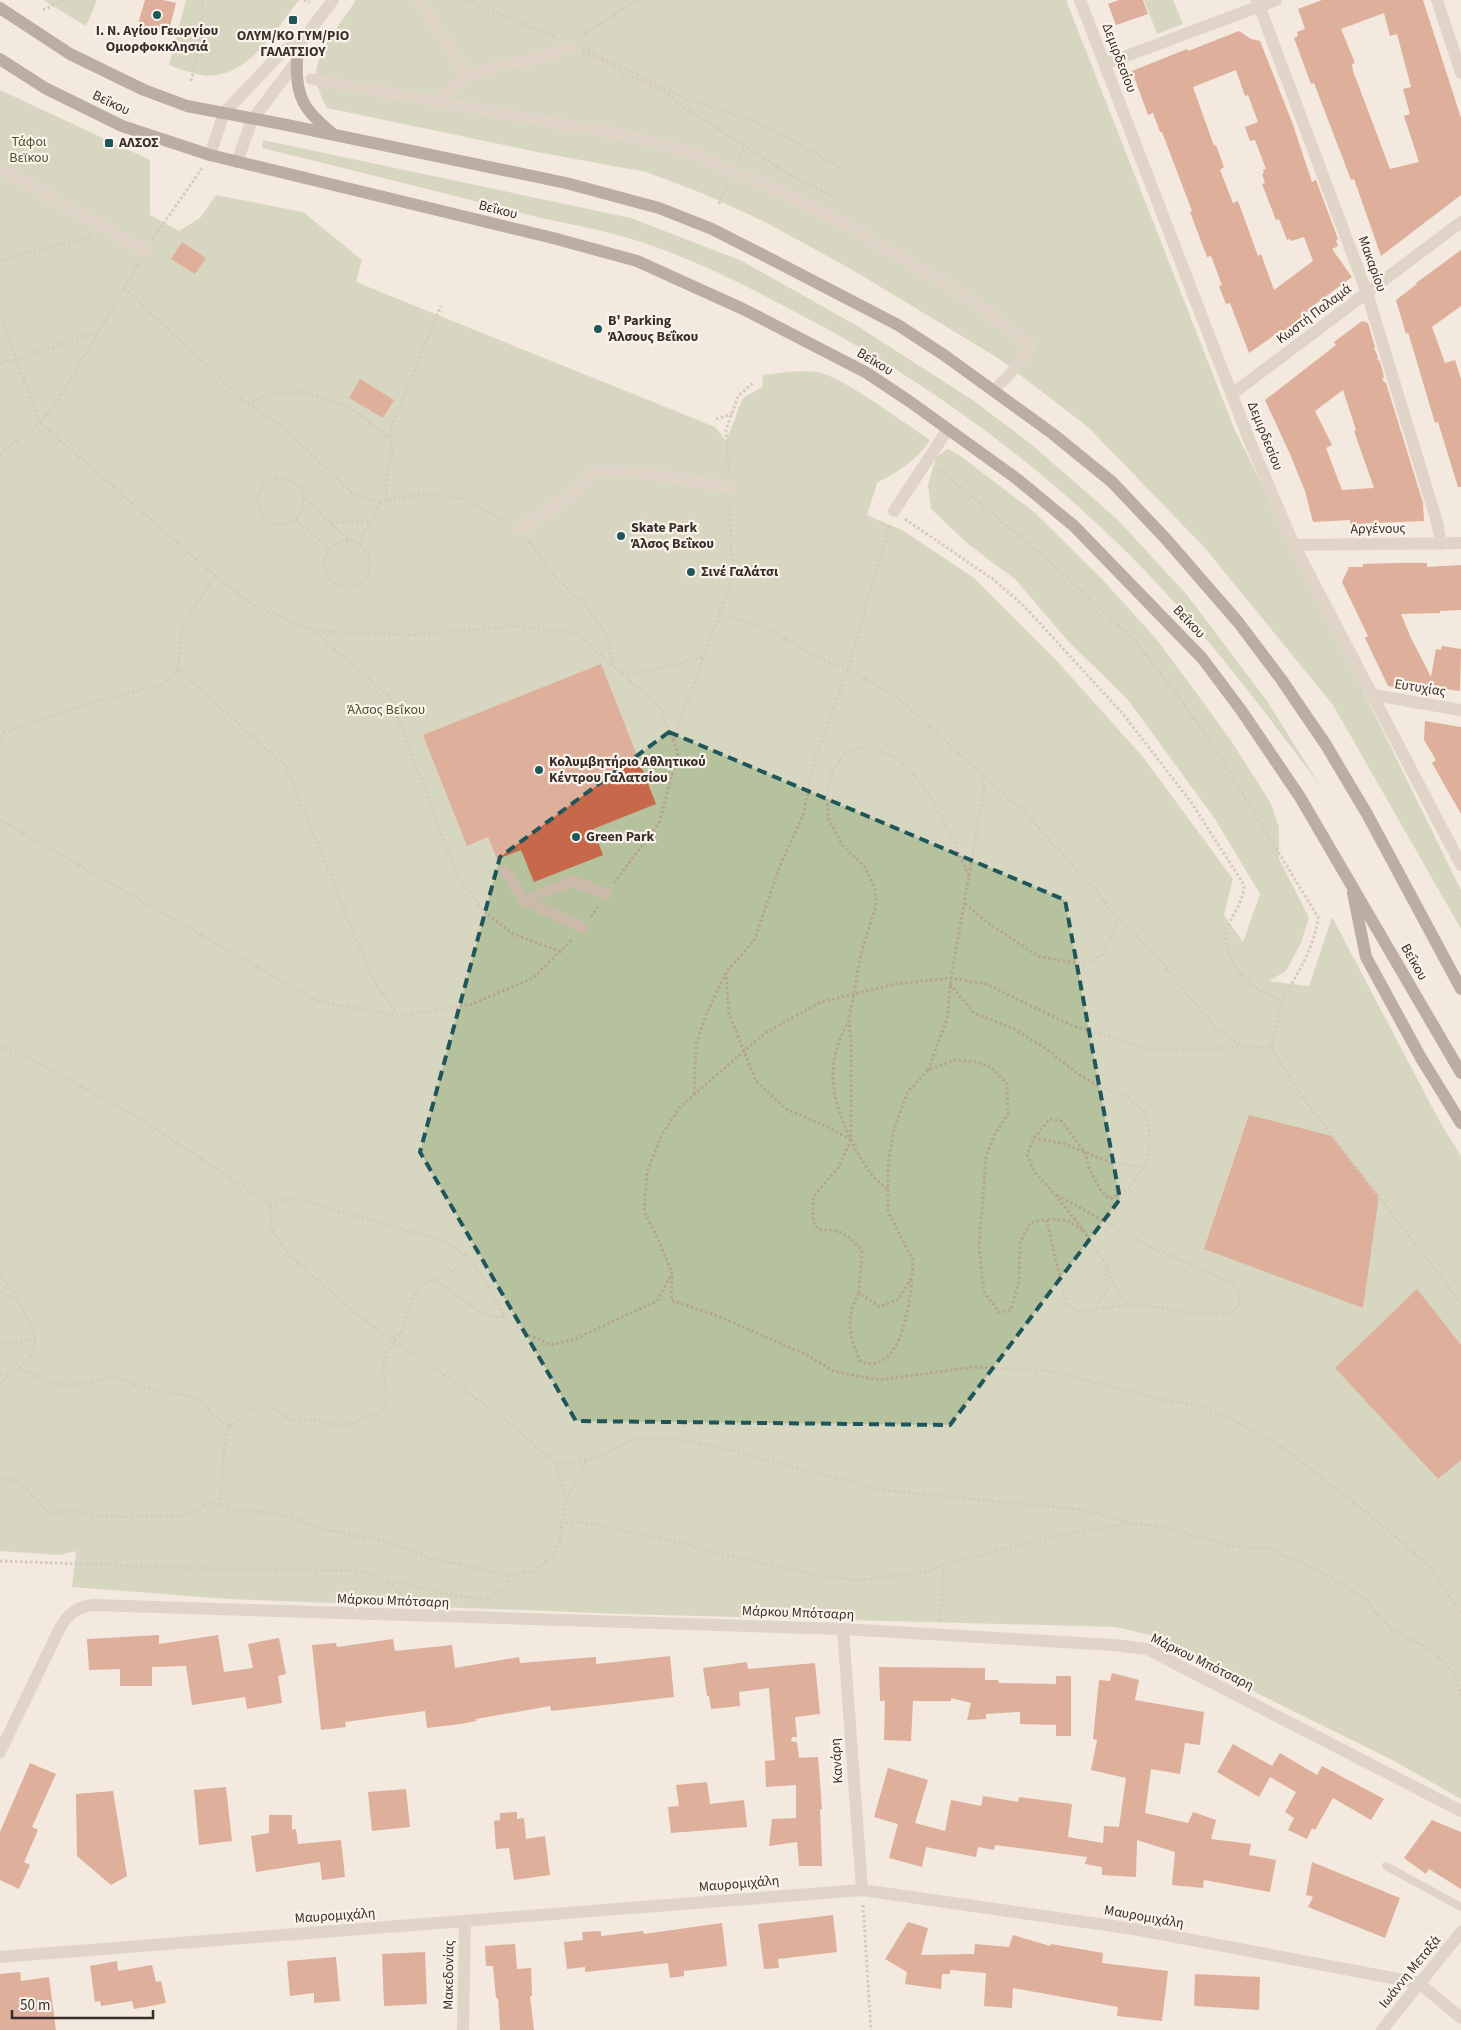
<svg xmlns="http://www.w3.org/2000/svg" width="1461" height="2030" viewBox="0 0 1461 2030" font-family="'Source Sans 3',sans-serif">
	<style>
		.green { fill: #b6c29e }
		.building { fill: #c66849; fill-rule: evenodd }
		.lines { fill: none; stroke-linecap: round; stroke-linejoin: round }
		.path { stroke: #b7a394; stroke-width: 3; stroke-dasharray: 2.5 2.5; stroke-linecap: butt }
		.service { stroke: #cbb9aa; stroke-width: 8 }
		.pedestrian { stroke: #cbb9aa; stroke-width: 11 }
		.minor { stroke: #cbb9aa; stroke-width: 12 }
		.tertiary { stroke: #cbb9aa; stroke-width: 12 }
		.primary { stroke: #7a655a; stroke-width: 12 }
		.marked { fill: none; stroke: #1e565a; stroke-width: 4; stroke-dasharray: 10 6; stroke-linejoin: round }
		.poi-dot { fill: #1e565a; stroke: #faf3eb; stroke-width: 2 }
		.labels { text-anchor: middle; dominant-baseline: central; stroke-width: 4.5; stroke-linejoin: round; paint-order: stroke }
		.poi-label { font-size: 14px; font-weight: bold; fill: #382e29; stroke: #faf3eb; text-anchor: start }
		.street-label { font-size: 14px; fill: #382e29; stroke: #faf3eb }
		.park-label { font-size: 14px; fill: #47572d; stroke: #faf3eb }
	</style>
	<rect width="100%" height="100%" fill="#f3e9de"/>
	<path class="green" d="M43,0H97L86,26Z
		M186,0H299C276,29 246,82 202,75C191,73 180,69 169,65Z
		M356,0H1066L1234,428L1461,890V929L1333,705L1204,547L1088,427L998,358L849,268L765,222L704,194L646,172L537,152L327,108C322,98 316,87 316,75C316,52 344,19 356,0Z
		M1144,0H1173L1183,24L1157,34Z
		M0,90L150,160V215L179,231L200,218L216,195L303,212L362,260L356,282L715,427L726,441L743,398L762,387L763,375C780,373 800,370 817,372C842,376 907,425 930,440C917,461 898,471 877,483L867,515L902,530L974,578L1055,659L1143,757L1233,879L1224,915L1243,942L1260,894L1215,819L1128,700L1068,641L1016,580L968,544L931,509L928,485L936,457L948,449L959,455L1033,511L1101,578L1157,640L1189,683L1232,742L1270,802L1279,827V859L1309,918L1301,943L1286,971L1269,981L1309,986L1332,917L1440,1122L1461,1156V1799L1396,1762L1257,1693L1197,1660L1162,1638L1116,1627L623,1614L229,1599L72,1587L76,1551L60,1555L0,1551Z
		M263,140L631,218L742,261L859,327L974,401L1031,444L1117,519L1187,595L1267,701L1319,784C1273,723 1227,661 1176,604C1070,486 943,390 803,316C747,286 689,256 628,238C596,228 561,223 529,215C440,192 351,170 262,148Z"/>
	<path class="building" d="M145,0H163L176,3L168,34L137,27Z
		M1119,0H1143L1148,14L1116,25L1108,4Z
		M1322,0H1423L1461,118V195L1381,256L1354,179L1351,180L1314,83L1311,84L1294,38L1298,36L1297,32L1305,29L1298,9ZM1384,13L1390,36L1397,34L1411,87L1403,89L1410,114L1404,116L1419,162L1390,169L1353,71L1352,64L1355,63L1341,29Z
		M1239,31L1251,39L1260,41L1292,122L1312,182L1316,180L1338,239L1336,240L1338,246L1332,249L1352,277L1317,303L1281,335L1279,332L1249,353L1230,303L1226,304L1219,286L1222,285L1211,256L1207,257L1198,233L1190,212L1192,211L1162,132H1160L1153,113L1148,115L1132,71L1187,49L1188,51ZM1236,70L1245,96L1248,95L1258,122L1245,127L1250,141L1255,140L1266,169L1263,170L1264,173L1262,174L1265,183L1262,184L1276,220L1279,219L1287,240L1290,239L1291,241L1304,237L1313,261L1274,290L1261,254L1258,256L1238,201L1233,203L1220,170L1224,167L1216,145L1214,146L1193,87Z
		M182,242L206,258L195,274L171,259Z
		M1461,250V306L1432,327L1445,363L1455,360L1461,379V487H1458L1438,422L1435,423L1408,332L1406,334L1396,300L1417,284L1416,283Z
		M1362,321L1368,323L1375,347L1374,348L1378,357L1377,358L1380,362L1384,377L1382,380L1386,383L1423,503L1424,521L1350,524V520L1313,522L1305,491L1290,454L1265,400L1336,345L1334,342ZM1343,390L1356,430L1354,431L1374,488L1342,490L1326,448L1332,445L1315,411Z
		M360,379L394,400L383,418L349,398Z
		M1396,563H1427V567L1461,565V610L1440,611V613L1401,614L1411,638L1431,677L1436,649L1441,650L1442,646L1461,649L1460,691L1446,689V692L1422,688L1421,692L1388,686L1365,638L1368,636L1342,582L1349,567H1363V564Z
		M601,664L656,804L593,829L603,855L534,882L521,850L497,859L488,837L467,846L423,735Z
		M1425,721L1461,727V814L1432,763L1436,760L1424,740Z
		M1249,1115L1332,1136L1379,1196L1363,1308L1204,1249Z
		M1417,1289L1461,1345V1460L1438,1479L1335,1368Z
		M159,1635V1644L218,1635L224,1672L253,1668L248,1644L279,1638L286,1674L278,1676L282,1703L247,1709L245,1697L192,1705L186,1666L152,1667V1686H120V1669L89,1670L87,1639Z
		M393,1639L395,1651L452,1645L455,1668L519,1657L520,1663L596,1657V1664L670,1656L674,1697L551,1711L550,1706L476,1719V1721L461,1724L427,1728L425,1711L345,1722L346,1727L321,1730L312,1645L336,1643L337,1647Z
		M747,1662L748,1669L815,1663L820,1714L795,1717L797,1737H792L791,1741L797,1742L799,1758L818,1757L822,1809H820L822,1866H799L797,1842L769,1846L772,1819L796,1818V1785L766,1787L765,1761L775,1760L769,1688L739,1692L740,1706L711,1709L709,1696H707L703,1668Z
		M879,1667L985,1668V1680H998L999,1683L1056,1684V1676H1071V1736H1056V1725L1020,1724V1712L986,1714V1719L967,1720L971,1703L951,1698V1701H913L911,1741L884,1740L885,1701H880Z
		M1112,1673L1139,1680L1135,1700L1204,1712L1200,1745L1185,1743L1180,1774L1151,1769L1145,1813L1188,1823L1193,1812L1216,1820L1211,1839L1251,1844L1249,1855L1276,1860L1270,1892L1204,1880L1203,1888L1172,1885L1175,1852L1137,1840L1136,1877L1102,1875V1867L1085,1864L1087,1857L995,1845L994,1850L978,1847L976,1857L926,1847L922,1867L889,1858L898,1824L874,1817L888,1768L928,1780L915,1823L945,1831L951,1800L981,1806L983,1796L1018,1802L1019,1797L1072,1804L1068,1837L1103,1843L1104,1826L1119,1827L1126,1778L1091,1770L1097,1740L1093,1739L1099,1680L1110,1681Z
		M1233,1744L1272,1766L1280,1753L1317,1775L1322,1766L1384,1799L1371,1820L1333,1798L1315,1830L1312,1828L1307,1839L1288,1830L1294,1818L1285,1812L1296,1792L1270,1777L1259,1797L1217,1772Z
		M30,1763L56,1774L32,1827L38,1830L24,1862L30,1865L19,1889L0,1880V1832Z
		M707,1782L710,1804L744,1800L747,1827L671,1833L668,1807L679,1806L676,1785Z
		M226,1787L232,1841L199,1845L194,1790Z
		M406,1789L410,1827L372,1831L368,1792Z
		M113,1791L127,1876L111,1885L77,1856L76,1794Z
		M517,1812V1819L524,1818L526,1839L545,1836L550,1875L514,1880L509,1848L496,1849L494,1821L500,1820V1813Z
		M269,1815H292V1830L296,1829L298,1844L341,1840L345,1877L322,1880L320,1862L256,1872L251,1836L269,1833Z
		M1432,1820L1461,1832V1889L1429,1869L1426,1874L1404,1858Z
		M1312,1862L1400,1898L1385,1938L1308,1907L1313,1897L1306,1895Z
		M833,1915L837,1952L778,1959L779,1968L764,1969L758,1924Z
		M908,1922L928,1928L921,1955L974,1954L975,1944L1009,1947L1013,1935L1050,1946L1051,1944L1103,1953L1102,1963L1168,1971L1162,2021L1117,2016L1118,2007L1013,1988L1012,2008L984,2006L986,1973L950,1970V1974H942L941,1989L905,1984L907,1972L885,1959Z
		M722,1923L727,1966L684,1971V1976L670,1978L668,1963L585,1972V1967L567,1969L564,1942L583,1940L582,1932L601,1931V1936L643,1931L644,1934Z
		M515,1944L517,1969L531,1968L532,1996H530L534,2030H500L498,1998H496L493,1966H486L485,1946Z
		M425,1952L427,2004L384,2006L382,1954Z
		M336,1957L340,2001L314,2003V1993L290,1996L287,1961Z
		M117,1961L118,1971L152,1965L156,1982L161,1981L166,2003L134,2009L132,2001L101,2006L100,2001L95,2002L90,1966Z
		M20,1972L21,1981L49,1977L56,2030H0V1974Z
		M1195,1974L1260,1977L1259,2010L1194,2006Z"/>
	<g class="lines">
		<path class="path" d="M304,0L310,2
			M464,0L556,37
			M43,10L64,0
			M580,37L637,0
			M583,48L669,91L704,105L756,122L790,139L841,168
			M583,52L603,60L624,74L666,93L687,109L792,176L839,199
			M191,81L204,32L202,0
			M739,160L746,147
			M719,204L728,184
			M152,240L203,167
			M0,260L91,237
			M124,288L248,404L282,426L352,493L381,502L425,493L464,499L508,522
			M0,316L40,423L215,576L252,604L313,631L411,635L513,626L576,633L659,706L678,753L659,823L613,884
			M0,364L97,332
			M248,403L272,394L302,392L327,399L352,409L390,438
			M716,419L732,414
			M0,454L40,423L56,404L139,263
			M729,472L726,430L738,396L754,382
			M258 501a23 23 0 1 1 46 0a23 23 0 1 1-46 0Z
			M303,495L330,523L370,521
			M386,501L387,471L393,450L390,438L391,427L441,306
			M296,519L329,549
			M905,519L994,580L1024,606L1123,714L1191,802L1244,885C1244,900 1233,914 1227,928C1219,948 1241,978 1258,989C1265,994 1274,997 1282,1001C1297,974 1315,947 1318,917L1222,760L1179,697L1136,642L1053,564L940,470
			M331,524L351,541
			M529,541L549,571L588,608L606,634L614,666
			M324 564a23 23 0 1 1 46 0a23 23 0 1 1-46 0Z
			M358,544L381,502
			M719,614L767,628L825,661L848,669L896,696L1027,815L1096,891L1118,919L1130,928L1162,963L1213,1025L1243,1047
			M315,632L390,697L457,875L483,911L513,934L562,952
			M178,669L182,627L215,576
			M622,673C649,674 677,664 703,656
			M0,727L5,732L88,704L164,684L178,669L286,767L372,977L397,1015
			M673,740L735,572L731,555L730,501
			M0,744L5,732
			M0,820L317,1001L398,1016L472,1004L533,978L573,939
			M969,876L949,831L923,785L898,759L870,746L845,753L832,772L827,792L828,818L843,846L865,867L875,889L876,905L861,954L849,1019L851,1044V1140L838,1168L813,1197V1222L819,1230C840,1228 849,1235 862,1251L859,1293L880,1307L899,1299L912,1277L913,1261L888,1211V1166L894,1129L907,1093L928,1070L955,1060L977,1062L991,1067L1007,1084L1008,1114L995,1134L986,1156L979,1247L984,1292L999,1312L1011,1310L1019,1281L1020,1243L1030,1223L1046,1219
			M965,904L988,923L1038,956L1069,962L1087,963L1103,954L1118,919
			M591,917L599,905
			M726,972L729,1014L756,1081L786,1109L828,1127L851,1140
			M950,984L974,1013L1014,1029L1048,1050L1077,1073L1100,1087L1124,1095L1146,1112C1150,1131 1152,1147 1144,1166L1115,1164L1062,1143L1034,1138L1027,1154L1035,1173L1054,1193L1084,1231L1106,1265L1107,1290L1094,1310L1079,1311L1067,1306C1059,1277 1054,1248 1046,1219L1066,1220L1084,1231
			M1282,1001L1271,1047L1300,1094L1461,1303
			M849,1020C840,1037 833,1055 833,1075C833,1108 852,1147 871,1174C875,1180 882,1185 888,1190
			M0,1047L19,1053L141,1119L270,1204L271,1228L289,1255L348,1307L393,1341L427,1362L508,1422L556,1464L566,1500L562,1522
			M928,1070L947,1019L951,978L984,789V776
			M694,1094L696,1045L704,1020L726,972L754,941L779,868L803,815L815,759L848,669L890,523
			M1034,1138L1050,1119L1061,1121L1085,1152L1089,1168L1101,1191L1110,1199L1129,1188L1144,1167
			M1057,1195L1153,1248L1231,1282L1239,1292L1240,1305L1229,1314L1191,1313L1149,1306L1127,1305L1094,1310
			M270,1204L292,1198L442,1240L465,1254L477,1268L505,1317L527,1334L551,1345L575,1339L657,1301L672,1273L660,1243L644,1211L647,1172L661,1136L681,1106L765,1033L821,1002L896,984L951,978L986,984L1071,1025L1150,1050L1271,1047
			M1107,1267L1117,1290L1127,1305
			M0,1276C11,1286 17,1299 24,1311C48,1355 30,1356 0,1384
			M672,1276L671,1300L720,1317L809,1356L833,1371L878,1380L973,1367L1051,1371L1159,1399L1201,1406L1232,1419L1282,1447L1371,1516L1427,1564L1461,1613
			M431,1281C458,1287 472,1318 505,1317
			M0,1291L18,1301
			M859,1293C845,1318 849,1335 860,1361C900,1378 909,1306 912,1279
			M0,1344L36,1339
			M19,1369L46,1380L65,1385L87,1383L113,1376L140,1387L192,1397L201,1401L212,1414L229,1426
			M0,1374L8,1376
			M0,1478L19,1481L50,1513L75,1511L99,1516L128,1517L189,1515L207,1504L213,1503L242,1511L267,1512L291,1517L328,1530L383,1541L430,1558L509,1575L534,1571L555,1553L560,1541L562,1522L586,1523L608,1527L679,1542L711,1552L798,1570L818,1576L861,1580L928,1572L944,1564L1056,1536L1130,1523L1084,1510L883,1490L713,1446L676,1439H635L594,1459L556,1464
			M566,1499L587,1461
			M222,1505C220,1496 221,1490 222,1481C224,1461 223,1447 229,1426L235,1424L247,1411L256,1408H274L287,1418L296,1421L313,1420L338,1425L349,1424L378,1413L385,1404L387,1395L383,1367L385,1358L393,1341L402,1331L407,1311L416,1292L422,1284L448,1274L455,1269L465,1254
			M1130,1523L1164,1527L1229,1546L1267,1548L1318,1570L1364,1598L1379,1617L1393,1630L1432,1650L1455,1675L1461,1696
			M0,1561L191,1568L359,1571C381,1578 392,1583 407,1600
			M387,1580L459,1596L486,1599L507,1587L509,1575
			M940,1621L944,1565
			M863,1905L871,2030"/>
		<path class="service" d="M1386,1866L1461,1907"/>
		<path class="pedestrian" d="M419,0L468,76
			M311,79L634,137L689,152L791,197L849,227L969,298L1031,347L1011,373L994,390
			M437,102L468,76L511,62L529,61L570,47
			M0,169L146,251
			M521,529L571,495L595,471H631L729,487
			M504,870L525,901L572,881L606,894
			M525,901L583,928"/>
		<path class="minor" d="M1080,0L1250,442L1294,545L1461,865
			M1257,0L1367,293L1437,522L1441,544
			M1437,0L1461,73
			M1105,64L1276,0
			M1232,394L1461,222
			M894,511L948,429
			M1294,545L1461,543
			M1374,695L1461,710
			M843,1629L862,1890
			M0,1752L60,1628C69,1613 76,1607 94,1605L843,1629L1114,1645L1147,1649L1461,1811
			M0,1957L862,1890L1134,1929L1419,1983L1461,2018
			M463,2030L465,1921
			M1382,2030L1461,1932"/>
		<path class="tertiary" d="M210,155L224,113L283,51L302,41
			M237,162L252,120L297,61L302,41L333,0"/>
		<path class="primary" d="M0,8L70,54L144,90L187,106L282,124L566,183L659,208L712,229L765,256L898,325L944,355L1053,434L1112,482L1166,539L1238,622L1281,679L1326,745L1367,814L1461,989
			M0,59L45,88L122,126L210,155L553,238L637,261L743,309L867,373L909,401L1017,479L1074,526L1202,658L1241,710L1300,797L1461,1073
			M297,61C295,98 305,111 333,134
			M1353,893L1366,957L1421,1058L1461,1123"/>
	</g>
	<path d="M0 0H1461V2030H0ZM669,732L1065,900L1120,1199L950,1425L576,1421L420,1152L500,857Z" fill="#f3e9de" fill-opacity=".55" fill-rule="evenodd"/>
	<path class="marked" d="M669,732L1065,900L1120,1199L950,1425L576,1421L420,1152L500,857Z"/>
	<g class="poi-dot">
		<circle cx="157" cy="15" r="5"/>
		<rect x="288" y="15" width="10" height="10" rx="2.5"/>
		<rect x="104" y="138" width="10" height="10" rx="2.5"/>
		<circle cx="598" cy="329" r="5"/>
		<circle cx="621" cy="536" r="5"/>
		<circle cx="691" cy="572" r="5"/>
		<circle cx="539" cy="770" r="5"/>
		<circle cx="576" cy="837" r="5"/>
	</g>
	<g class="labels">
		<g class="poi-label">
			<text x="157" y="31" text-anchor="middle">Ι. Ν. Αγίου Γεωργίου<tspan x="157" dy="16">Ομορφοκκλησιά</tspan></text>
			<text x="293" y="36" text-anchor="middle">ΟΛΥΜ/ΚΟ ΓΥΜ/ΡΙΟ<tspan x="293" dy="16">ΓΑΛΑΤΣΙΟΥ</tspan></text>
			<text x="119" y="143">ΑΛΣΟΣ</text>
			<text x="608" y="321">Β' Parking<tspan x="608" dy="16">Άλσους Βεΐκου</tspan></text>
			<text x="631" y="528">Skate Park<tspan x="631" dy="16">Άλσος Βεΐκου</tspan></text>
			<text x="701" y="572">Σινέ Γαλάτσι</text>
			<text x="549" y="762">Κολυμβητήριο Αθλητικού<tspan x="549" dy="16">Κέντρου Γαλατσίου</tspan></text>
			<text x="586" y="837">Green Park</text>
		</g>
		<g class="street-label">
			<text transform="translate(1119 58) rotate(69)">Δεμιρδεσίου</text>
			<text transform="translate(111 103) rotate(25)">Βεΐκου</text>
			<text transform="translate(498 210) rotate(14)">Βεΐκου</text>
			<text transform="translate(1372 264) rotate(70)">Μακαρίου</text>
			<text transform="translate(1314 314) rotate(-37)">Κωστή Παλαμά</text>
			<text transform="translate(875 362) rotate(31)">Βεΐκου</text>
			<text transform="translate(1265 436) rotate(68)">Δεμιρδεσίου</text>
			<text transform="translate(1378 529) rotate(-1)">Αργένους</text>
			<text transform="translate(1189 622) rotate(46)">Βεΐκου</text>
			<text transform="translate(1420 688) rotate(9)">Ευτυχίας</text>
			<text transform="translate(1414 962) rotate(60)">Βεΐκου</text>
			<text transform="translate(393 1601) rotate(2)">Μάρκου Μπότσαρη</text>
			<text transform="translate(798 1613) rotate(2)">Μάρκου Μπότσαρη</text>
			<text transform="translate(1202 1662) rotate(26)">Μάρκου Μπότσαρη</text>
			<text transform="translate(837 1761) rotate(-94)">Κανάρη</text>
			<text transform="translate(739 1884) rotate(-5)">Μαυρομιχάλη</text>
			<text transform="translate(335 1916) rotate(-4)">Μαυρομιχάλη</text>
			<text transform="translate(1144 1917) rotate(10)">Μαυρομιχάλη</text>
			<text transform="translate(1410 1972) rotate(-51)">Ιωάννη Μεταξά</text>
			<text transform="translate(449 1975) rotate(-89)">Μακεδονίας</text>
		</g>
		<g class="park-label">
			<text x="29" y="142">Τάφοι<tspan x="29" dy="16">Βεϊκου</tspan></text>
			<text x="386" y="710">Άλσος Βεΐκου</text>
		</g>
	</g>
	<path d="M12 2010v8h141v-8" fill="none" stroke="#382e29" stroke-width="2.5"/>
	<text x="20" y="2010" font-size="15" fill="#382e29" stroke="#faf3eb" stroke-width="4" paint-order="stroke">50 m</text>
</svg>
